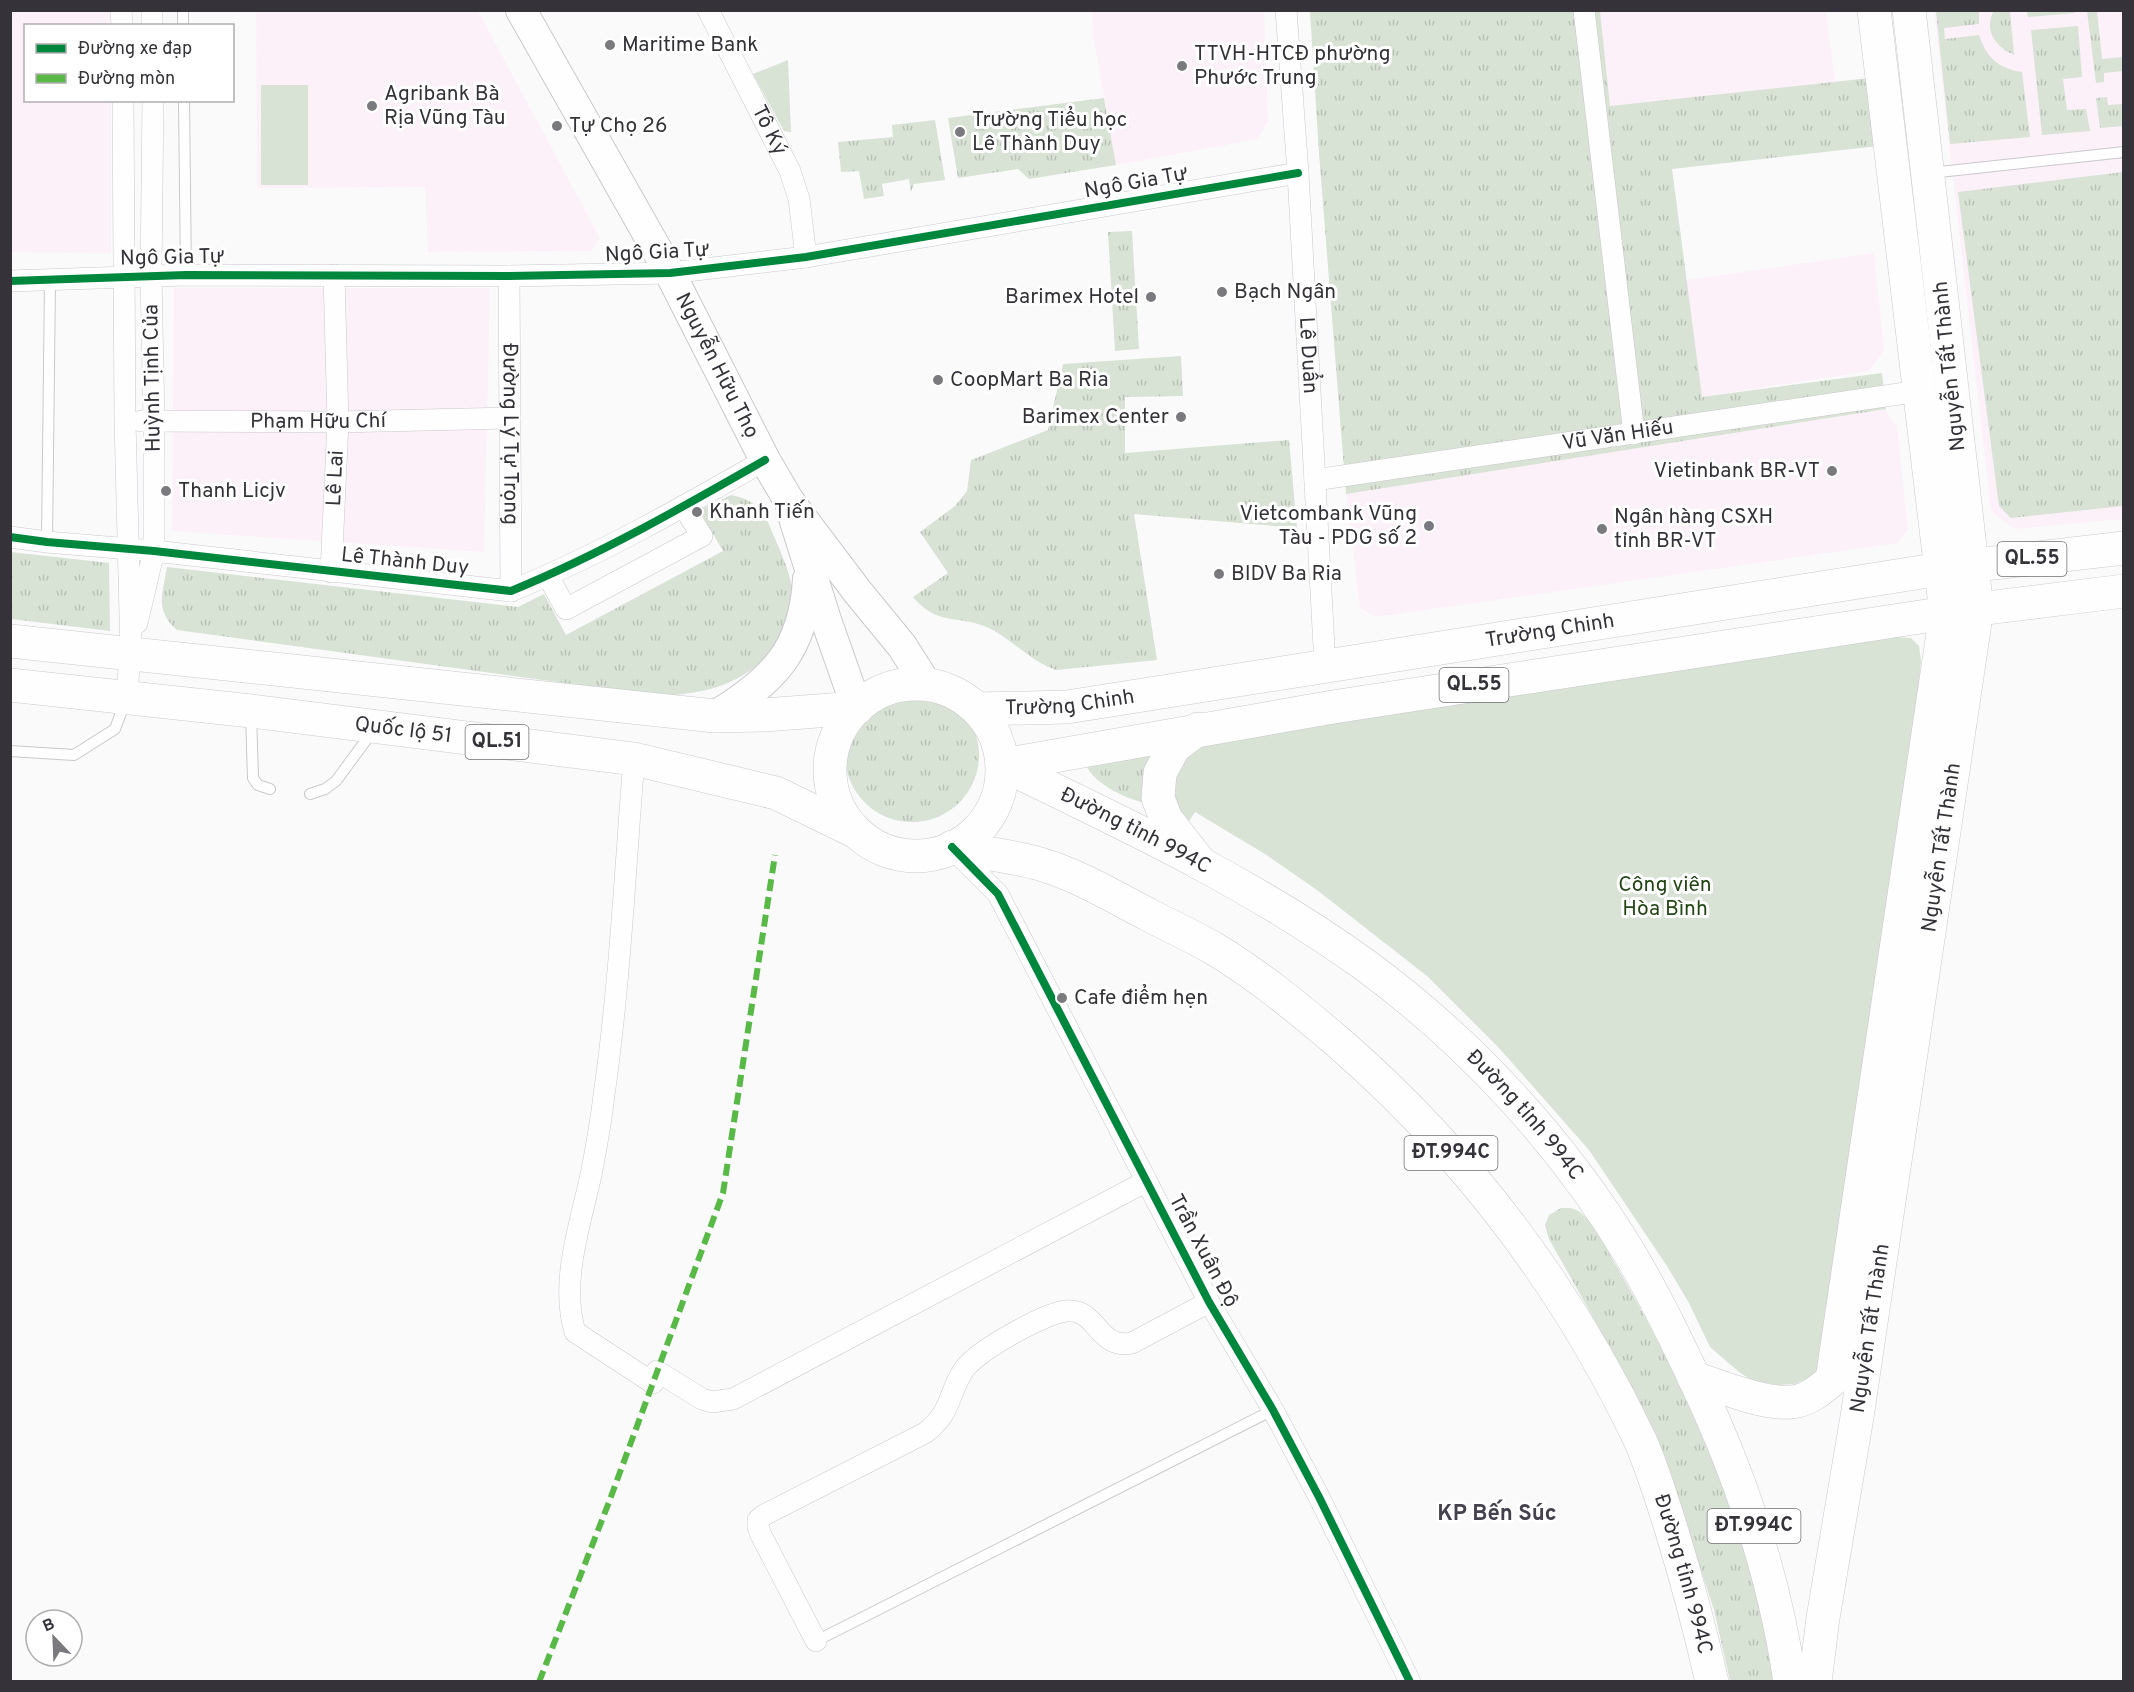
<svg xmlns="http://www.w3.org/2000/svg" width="2134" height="1692" viewBox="0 0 2134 1692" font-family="Overpass,sans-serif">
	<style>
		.commercial { fill: #fcf1f9 }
		.grass { fill: url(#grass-tufts) }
		.park { fill: #d8e2d5 }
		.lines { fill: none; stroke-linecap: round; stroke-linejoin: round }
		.lane-casing { stroke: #cac8cc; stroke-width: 12 }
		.street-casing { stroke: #cac8cc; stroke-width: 22 }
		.secondary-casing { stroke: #cac8cc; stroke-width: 32 }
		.primary-casing { stroke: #cac8cc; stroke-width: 34 }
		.highway-casing { stroke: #cac8cc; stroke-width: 34 }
		.lane { stroke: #fefefe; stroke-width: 10 }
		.street { stroke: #fefefe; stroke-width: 21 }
		.secondary { stroke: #fefefe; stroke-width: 30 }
		.primary { stroke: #fefefe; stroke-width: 33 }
		.highway { stroke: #fefefe; stroke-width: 33 }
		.quiet { stroke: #58b947; stroke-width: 6; stroke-dasharray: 12 6; stroke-linecap: butt }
		.cycleway-casing { stroke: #fff; stroke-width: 11 }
		.cycleway { stroke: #00873e; stroke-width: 8 }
		.poi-dot { fill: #7a797d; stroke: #fff; stroke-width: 2 }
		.labels { text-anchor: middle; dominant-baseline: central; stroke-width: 6; stroke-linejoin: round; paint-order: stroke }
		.shield { fill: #fff; stroke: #727074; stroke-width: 1.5 }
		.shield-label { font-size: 20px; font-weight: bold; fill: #353339 }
		.poi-label { font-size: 21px; fill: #353339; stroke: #fff; text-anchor: start }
		.street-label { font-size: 21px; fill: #353339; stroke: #fff }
		.park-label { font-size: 21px; fill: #234816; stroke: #fff }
		.neighbourhood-label { font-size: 22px; font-weight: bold; fill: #46414e; stroke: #fff }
	</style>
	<defs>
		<pattern id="grass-tufts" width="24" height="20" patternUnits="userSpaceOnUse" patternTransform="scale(1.5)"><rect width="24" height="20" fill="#d8e2d5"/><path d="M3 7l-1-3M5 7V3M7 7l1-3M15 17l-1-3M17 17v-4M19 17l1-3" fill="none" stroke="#bac2b8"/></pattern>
	</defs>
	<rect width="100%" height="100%" fill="#fafafb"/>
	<path class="commercial" d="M11,10L110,11V25L26,26V100L111,101V253L11,252Z
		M256,11H478L600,238L591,251L428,252L425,187L257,188Z
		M1092,11H1264L1268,121L1258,139L1116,165L1093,35Z
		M1600,11H1826L1835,82L1610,106Z
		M1934,11H2123V519L2014,529L1991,511Z
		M1874,253L1884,350L1869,371L1702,397L1681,281Z
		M174,288H490L484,552L172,531Z
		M1886,409L1890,419L1897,426L1908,529L1898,543L1375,617L1360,608L1346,494Z"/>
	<path class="grass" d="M1994,10L2010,11L2014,55C1996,47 1983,31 1994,10Z
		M1310,11H1600L1610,106L1870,78L1878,146L1672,169L1702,397L1882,373L1886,409L1346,494L1319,153Z
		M1936,11H1979V24L1944,28L1945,39L1979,35C1986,57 1999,69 2022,72L2030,137L1950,144Z
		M2027,11H2074L2075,13L2028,17Z
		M2087,11H2097L2102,59L2123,57V71L2104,73V82L2096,83Z
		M2078,26L2082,77L2063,79L2067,110L2086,109L2090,131L2042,135L2031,30Z
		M2107,97L2108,105L2123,104V126L2100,128L2096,98Z
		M1104,98L1116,165L1029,179L1018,169L958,178L948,118Z
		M935,120L945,180L914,184L911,192L909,179L882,184L884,196L864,199L859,171L841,172L838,142L893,137L892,125Z
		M2123,172V506L2011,518L1999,506L1958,192Z
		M1132,231L1139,349L1115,351L1108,232Z
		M1181,356L1183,396L1125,397V453L1289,440L1297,528L1134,514L1157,660L1056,670C1030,661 1013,640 989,628C958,614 938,627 913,597L948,573L920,532L955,506L967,491L971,460L1048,430C1052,408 1059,386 1063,364Z
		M731,495C762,502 764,513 776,541C784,560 792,577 793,598C793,605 790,613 789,620C784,639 781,641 768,655C738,687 701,694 659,696L177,630C154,610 163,594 167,567L518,607L544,594L566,635L723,551L699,510Z
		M11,552L109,563L110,631L11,619Z
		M845 755a67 67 0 1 1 134 0a67 67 0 1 1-134 0Z
		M1155,745L1147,763L1142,802C1126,799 1089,781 1086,763Z
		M1561,1208C1566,1208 1573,1207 1578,1211C1592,1219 1608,1252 1617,1267C1680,1374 1729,1490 1764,1609C1771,1632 1772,1658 1775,1681H1730L1714,1610L1672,1482L1626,1376L1549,1239L1545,1225L1549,1215Z"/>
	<path class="park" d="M788,60L791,132L784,131L753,74Z
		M261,85H308V185H261Z
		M1883,636L1911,638L1919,646L1921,661L1910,778L1823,1361L1813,1376L1794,1384L1778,1385L1753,1381L1739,1372L1710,1347L1689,1303L1667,1266L1589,1150L1499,1048L1427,976L1317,890L1265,854L1195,812L1189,821L1168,799L1184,743Z"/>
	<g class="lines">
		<defs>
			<path id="lane" d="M183,10V26
				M184,100L186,275
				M1930,173L2124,152
				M47,542L50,281
				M251,714L253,778L258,785L270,789
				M10,751L74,755L115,729L125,702
				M310,794L325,789L336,781L372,732
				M816,1641L1273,1410"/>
			<g id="street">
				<path d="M121,10L122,26"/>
				<path d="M152,10V26"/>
				<path id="s1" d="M708,10L790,171L799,199L806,257"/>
				<path id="s2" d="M1286,10L1298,173L1325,665"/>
				<path d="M1584,10L1634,434"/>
				<path d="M123,100L125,422L131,652L126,698"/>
				<path id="s3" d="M509,276L511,591"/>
				<path d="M10,281L186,275L509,276L670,273L806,257L1298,173"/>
				<path id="s4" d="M141,421L338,422L510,418"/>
				<path id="s5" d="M1315,480L1919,391"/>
				<path d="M10,537L47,542L154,551L511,591C599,555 683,507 765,460"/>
				<path id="s6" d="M331,572L338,422L334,275"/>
				<path d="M548,576L566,609L702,536L683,506"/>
				<path d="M137,623L154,551V420L151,276L153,100"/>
				<path d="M634,759C625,871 620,983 604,1095C601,1122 596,1149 591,1175C580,1225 560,1282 575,1332L653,1383"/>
				<path d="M952,848L998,894L1209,1302L1273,1410L1319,1497L1410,1682"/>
				<path d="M657,1371L702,1399L712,1402L733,1399L1145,1182"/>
				<path d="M816,1641L761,1535L758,1527V1520L764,1515L925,1433C952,1412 947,1397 963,1371C974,1352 1045,1313 1066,1311C1098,1308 1097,1350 1132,1343L1209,1302"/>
			</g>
			<g id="secondary">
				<path id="s7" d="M521,10L670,273L765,460L789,501L857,591L902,646L926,684"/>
				<path d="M794,518L826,620L857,708"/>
				<path d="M715,716C773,681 804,650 808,579"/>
			</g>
			<g id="primary">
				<path id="s8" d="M1003,765C1127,825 1253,884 1365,965C1470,1042 1563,1143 1630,1254C1652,1291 1671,1329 1689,1367C1738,1467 1774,1572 1790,1682"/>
				<path id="s9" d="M952,847C980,853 1013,856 1040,864C1078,875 1114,897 1149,915C1170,926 1192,936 1213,948C1258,975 1298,1008 1338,1042C1467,1154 1566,1285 1640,1440C1652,1467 1661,1497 1670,1525C1686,1577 1700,1629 1712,1682"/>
				<path d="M1694,1378C1720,1386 1764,1405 1791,1402C1807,1401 1820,1390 1832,1380L1946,613L1874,10"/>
				<path id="s10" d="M1815,1682L1823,1618L1857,1417L1977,609L1909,10"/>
			</g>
			<g id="highway">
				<path d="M10,641L715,716L764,715L857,708"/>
				<circle cx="916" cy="770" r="86"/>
				<path id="s11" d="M10,685L251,711L634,759L776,793L856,832"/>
				<path id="s12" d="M977,709L1067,707L1941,569L2124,548"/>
				<path d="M1198,729L1174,747L1160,773L1158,798L1166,819L1201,864"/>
				<path d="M1003,765L1333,707L1946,613L2124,591"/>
			</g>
		</defs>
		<use href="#lane" class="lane-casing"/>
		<use href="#street" class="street-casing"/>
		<use href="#secondary" class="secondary-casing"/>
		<use href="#primary" class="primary-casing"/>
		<use href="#highway" class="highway-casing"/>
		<use href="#lane" class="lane"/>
		<use href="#street" class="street"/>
		<use href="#secondary" class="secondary"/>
		<use href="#primary" class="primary"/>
		<use href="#highway" class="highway"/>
		<path class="quiet" d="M539,1682L609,1502L723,1193L775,855"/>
		<defs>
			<path id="cycleway" d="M10,281L186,275L509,276L670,273L806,257L1298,173
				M10,537L47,542L154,551L511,591C599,555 683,507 765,460
				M952,847L998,894L1209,1302L1273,1410L1319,1497L1410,1682"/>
		</defs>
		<use href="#cycleway" class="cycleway-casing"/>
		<use href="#cycleway" class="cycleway"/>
	</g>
	<g class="poi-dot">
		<circle cx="610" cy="45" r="6"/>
		<circle cx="1182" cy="66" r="6"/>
		<circle cx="372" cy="106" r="6"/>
		<circle cx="557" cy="126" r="6"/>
		<circle cx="960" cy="132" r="6"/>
		<circle cx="1222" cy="292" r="6"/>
		<circle cx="1151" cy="297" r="6"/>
		<circle cx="938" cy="380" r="6"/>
		<circle cx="1181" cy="417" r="6"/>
		<circle cx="1832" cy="471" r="6"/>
		<circle cx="166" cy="491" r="6"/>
		<circle cx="697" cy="512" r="6"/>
		<circle cx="1429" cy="526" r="6"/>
		<circle cx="1602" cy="529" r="6"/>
		<circle cx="1219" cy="574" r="6"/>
		<circle cx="1062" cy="998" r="6"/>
	</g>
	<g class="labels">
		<g class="shield">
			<rect x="1997.5" y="542" width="69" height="34" rx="4.5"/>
			<rect x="1439.5" y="668" width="69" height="34" rx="4.5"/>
			<rect x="465.5" y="725" width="63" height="34" rx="4.5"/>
			<rect x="1404.5" y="1136" width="93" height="34" rx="4.5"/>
			<rect x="1707.5" y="1509" width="93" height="34" rx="4.5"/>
		</g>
		<g class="shield-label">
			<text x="2032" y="559">QL.55</text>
			<text x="1474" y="685">QL.55</text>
			<text x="497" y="742">QL.51</text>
			<text x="1451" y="1153">ĐT.994C</text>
			<text x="1754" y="1526">ĐT.994C</text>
		</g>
		<g class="poi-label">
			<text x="622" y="45">Maritime Bank</text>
			<text x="1194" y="54">TTVH-HTCĐ phường<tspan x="1194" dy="24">Phước Trung</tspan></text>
			<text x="384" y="94">Agribank Bà<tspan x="384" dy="24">Rịa Vũng Tàu</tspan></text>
			<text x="972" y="120">Trường Tiểu học<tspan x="972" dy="24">Lê Thành Duy</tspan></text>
			<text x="569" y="126">Tự Chọ 26</text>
			<text x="1234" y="292">Bạch Ngân</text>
			<text x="1139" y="297" text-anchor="end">Barimex Hotel</text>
			<text x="950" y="380">CoopMart Ba Ria</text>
			<text x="1169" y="417" text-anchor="end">Barimex Center</text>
			<text x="1820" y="471" text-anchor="end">Vietinbank BR-VT</text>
			<text x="178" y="491">Thanh Licjv</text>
			<text x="709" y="512">Khanh Tiến</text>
			<text x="1417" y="514" text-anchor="end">Vietcombank Vũng<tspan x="1417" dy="24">Tàu - PDG số 2</tspan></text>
			<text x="1614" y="517">Ngân hàng CSXH<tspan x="1614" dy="24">tỉnh BR-VT</tspan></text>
			<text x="1231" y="574">BIDV Ba Ria</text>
			<text x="1074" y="998">Cafe điểm hẹn</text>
		</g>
		<g class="street-label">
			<text stroke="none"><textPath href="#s1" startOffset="135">Tô Ký</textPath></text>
			<text transform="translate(1136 183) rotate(-10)">Ngô Gia Tự</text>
			<text transform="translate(657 253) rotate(-3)">Ngô Gia Tự</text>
			<text transform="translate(172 258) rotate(-1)">Ngô Gia Tự</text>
			<text stroke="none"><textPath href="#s2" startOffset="346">Lê Duẩn</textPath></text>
			<text stroke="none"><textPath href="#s7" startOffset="406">Nguyễn Hữu Thọ</textPath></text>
			<text transform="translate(1950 366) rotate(-96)">Nguyễn Tất Thành</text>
			<text transform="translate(153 378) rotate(-91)">Huỳnh Tịnh Của</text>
			<text stroke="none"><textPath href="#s4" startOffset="177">Phạm Hữu Chí</textPath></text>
			<text stroke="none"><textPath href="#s3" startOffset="158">Đường Lý Tự Trọng</textPath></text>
			<text stroke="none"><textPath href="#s5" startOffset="306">Vũ Văn Hiếu</textPath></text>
			<text stroke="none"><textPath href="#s6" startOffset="94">Lê Lai</textPath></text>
			<text transform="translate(405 562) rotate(6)">Lê Thành Duy</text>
			<text stroke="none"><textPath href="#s12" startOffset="579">Trường Chinh</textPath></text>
			<text stroke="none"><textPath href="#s12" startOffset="93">Trường Chinh</textPath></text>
			<text stroke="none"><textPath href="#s11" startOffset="396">Quốc lộ 51</textPath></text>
			<text stroke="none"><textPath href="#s8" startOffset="148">Đường tỉnh 994C</textPath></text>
			<text stroke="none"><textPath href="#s10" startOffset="844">Nguyễn Tất Thành</textPath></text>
			<text stroke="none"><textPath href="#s8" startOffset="634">Đường tỉnh 994C</textPath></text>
			<text transform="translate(1203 1251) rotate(62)">Trần Xuân Độ</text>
			<text stroke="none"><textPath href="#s10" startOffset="358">Nguyễn Tất Thành</textPath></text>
			<text stroke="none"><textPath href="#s9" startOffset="1083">Đường tỉnh 994C</textPath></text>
		</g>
		<g class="park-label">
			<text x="1665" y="885">Công viên<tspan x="1665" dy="24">Hòa Bình</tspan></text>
		</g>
		<g class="neighbourhood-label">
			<text x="1497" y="1514">KP Bến Súc</text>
		</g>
	</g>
	<rect width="2134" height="1692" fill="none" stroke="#353339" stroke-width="24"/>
	<rect x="24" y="24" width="210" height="78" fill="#ffffff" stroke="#aeadb0" stroke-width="1.5"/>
	<rect x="36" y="44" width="30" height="9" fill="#00873e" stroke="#aeadb0" stroke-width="1.5"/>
	<text x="78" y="54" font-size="18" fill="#353339">Đường xe đạp</text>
	<rect x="36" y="74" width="30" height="9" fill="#58b947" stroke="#aeadb0" stroke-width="1.5"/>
	<text x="78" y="84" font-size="18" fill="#353339">Đường mòn</text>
	<g transform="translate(54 1638) rotate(337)"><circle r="28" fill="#ffffff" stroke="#aeadb0" stroke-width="1.5"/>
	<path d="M0-4.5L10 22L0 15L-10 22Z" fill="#7a797d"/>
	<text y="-9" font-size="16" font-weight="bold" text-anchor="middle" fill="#353339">B</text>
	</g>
</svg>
